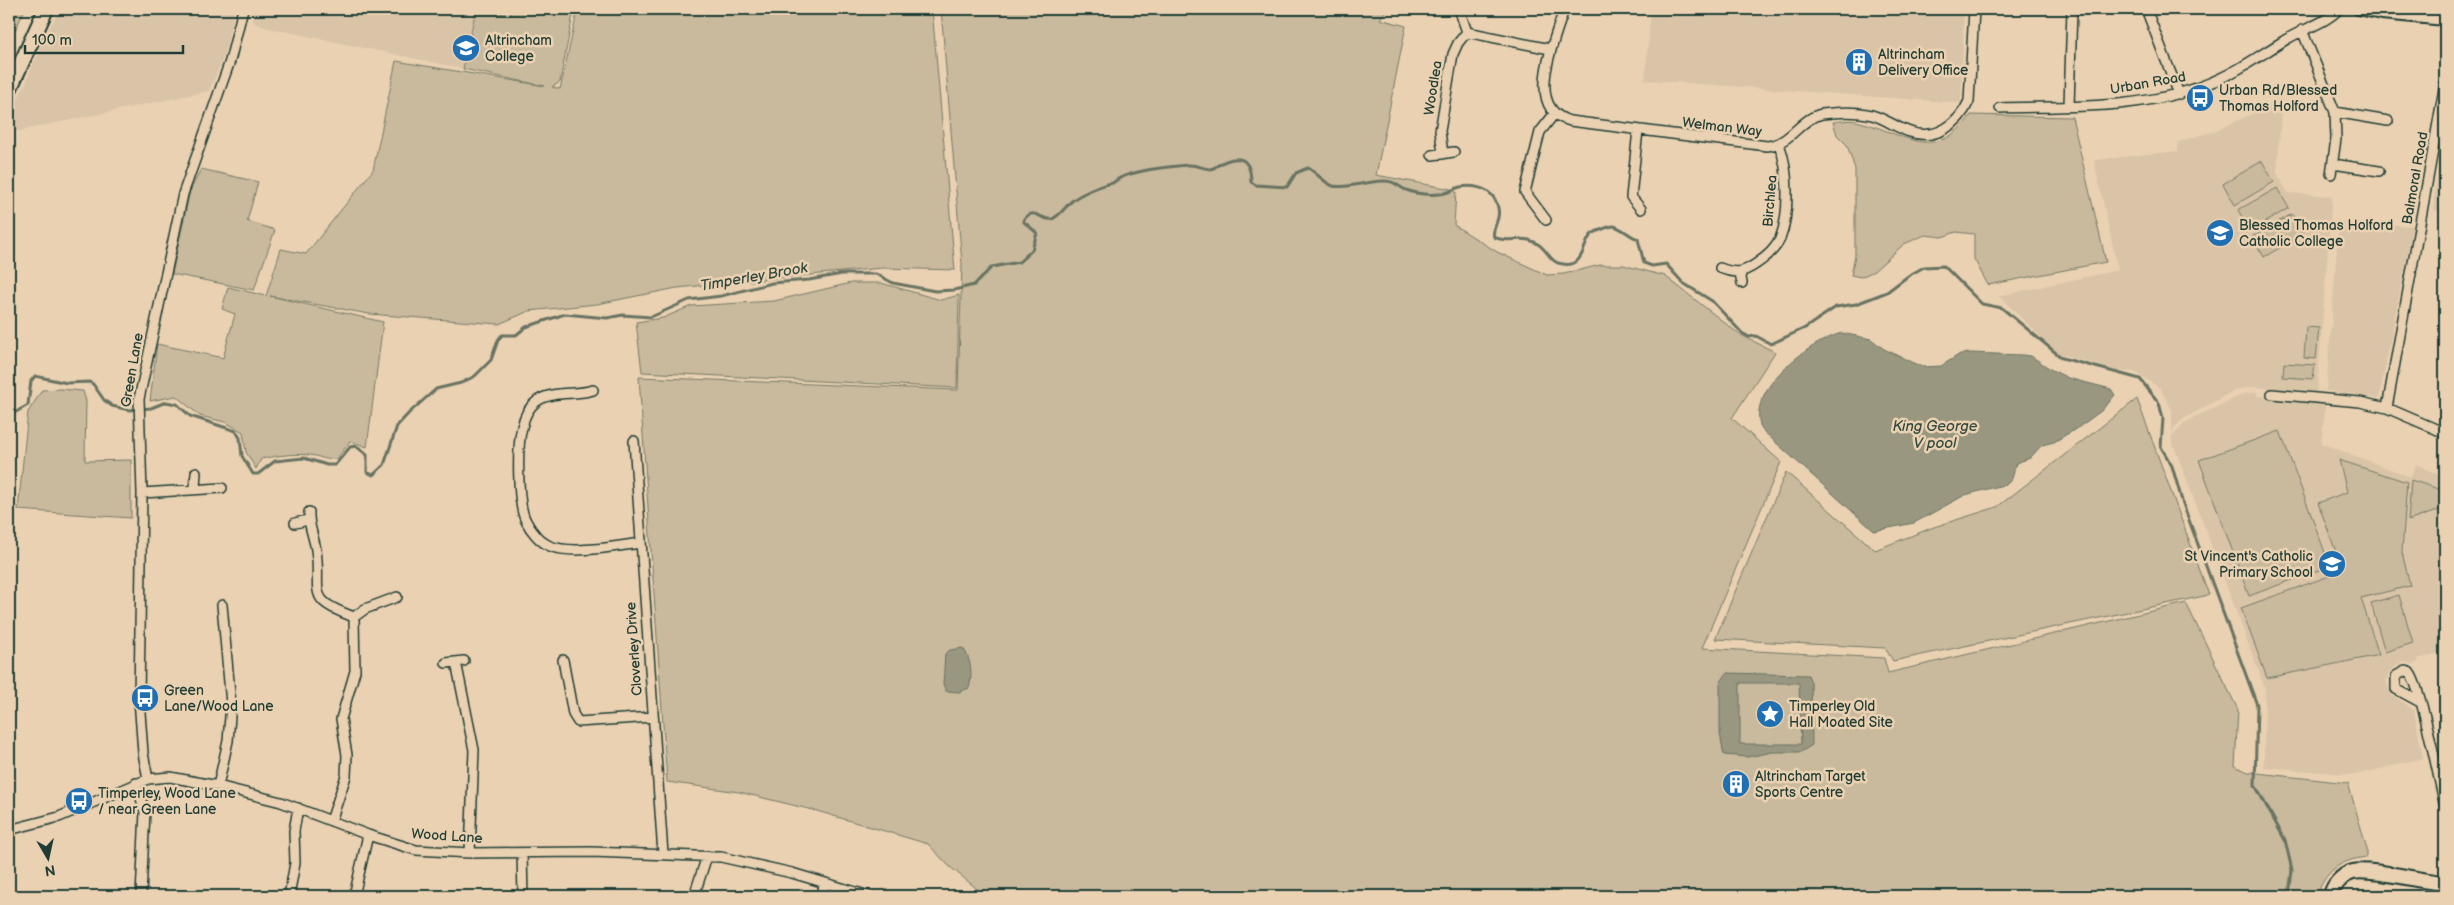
<svg xmlns="http://www.w3.org/2000/svg" width="2454" height="905" viewBox="0 0 2454 905" font-family="'Balsamiq Sans',sans-serif">
	<style>
		.built { fill: #d9c4a8 }
		.green { fill: #c9b99d; stroke: #747b68 }
		.water { fill: #999780; stroke: #687362; fill-rule: evenodd }
		.lines { fill: none; stroke-linecap: round; stroke-linejoin: round }
		.stream { stroke: #687362; stroke-width: 3 }
		.minor-casing { stroke: #1f3d34; stroke-width: 12 }
		.tertiary-casing { stroke: #1f3d34; stroke-width: 14 }
		.primary-casing { stroke: #1f3d34; stroke-width: 18 }
		.minor { stroke: #ead1b2; stroke-width: 9 }
		.tertiary { stroke: #ead1b2; stroke-width: 10 }
		.primary { stroke: #ead1b2; stroke-width: 14 }
		.labels { text-anchor: middle; dominant-baseline: central; stroke-width: 5; stroke-linejoin: round; paint-order: stroke }
		.poi-label { font-size: 14px; fill: #1f3d34; stroke: #ead1b2; text-anchor: start }
		.street-label { font-size: 14px; fill: #1f3d34; stroke: #ead1b2 }
		.water-label { font-size: 15px; font-style: italic; fill: #314a3f; stroke: #ead1b2 }
	</style>
	<rect width="100%" height="100%" fill="#ead1b2"/>
	<filter id="ink" filterUnits="userSpaceOnUse"><feTurbulence type="fractalNoise" baseFrequency=".02" numOctaves="2"/><feDisplacementMap in="SourceGraphic" scale="10" xChannelSelector="R" yChannelSelector="G"/><feConvolveMatrix kernelMatrix="1 2 1 2 8 2 1 2 1" color-interpolation-filters="sRGB"/></filter>
	<g filter="url(#ink)">
		<path class="built" d="M60,9H235L224,56L209,91L9,133V115L25,85L43,40Z
			M252,9H574L560,82L552,87L268,28L254,23Z
			M1651,9H1964L1961,103L1645,80Z
			M2282,100L2277,173L2288,193L2332,196L2317,392L2252,387L2235,390L2183,419L2172,431V410L2160,388L2135,372L2116,371L2064,355L2061,357L1999,296L2118,270L2094,160L2178,151V142L2215,131Z
			M2445,112V213L2433,210Z
			M2339,222L2413,226L2379,398L2326,391Z
			M2257,392V396L2326,401L2321,443L2411,477L2416,464L2445,478V651L2418,659L2419,662L2412,664L2403,662L2390,671L2386,682L2392,695L2414,710L2423,758L2356,775L2264,767L2265,688L2171,438L2184,423L2197,416L2244,394Z"/>
		<path class="green" d="M9,9H25L9,43Z
			M476,9L511,15V9H574L560,82L552,87L560,89L578,9H932L955,270L882,268L677,288L597,304L529,311L499,324L369,314L270,296L383,322L367,447L350,441L337,459C324,461 321,456 309,455C293,453 277,456 261,459L256,469L246,452L243,432L225,422L200,416L176,396L150,401L157,344L223,358L235,314L222,309L228,287L266,296L281,249L306,254L373,170L396,61L545,86L463,69Z
			M941,9H1387L1380,19L1406,26L1376,175L1451,189L1456,192L1454,225L1497,252L1547,275L1564,274L1600,265H1623L1665,276L1739,334L1775,352L1732,418L1781,462L1702,648L1884,658L1888,673L2186,603L2238,710L2235,766L2248,772L2348,783L2367,849V857C2339,860 2326,871 2316,896H986L949,866L928,844L817,811L739,792L667,782L639,377L958,390L962,264Z
			M1971,115L2072,117L2106,262L1988,285L1974,259V234L1956,232L1942,237L1925,235L1904,244L1874,271L1861,277L1851,275L1855,255V169L1847,145L1837,135L1833,122C1842,121 1851,119 1860,122C1904,133 1935,165 1971,115Z
			M2262,161L2274,182L2235,205L2223,184Z
			M201,169L258,182L247,221L275,230L254,290L172,274L190,191Z
			M2277,188L2289,208L2250,231L2238,210Z
			M2292,214L2304,234L2264,257L2252,237Z
			M851,283H881L941,300L959,295L957,388L642,372L636,322L663,318L691,306L774,301Z
			M2306,327L2319,328L2316,359L2304,358Z
			M2284,363L2315,365L2313,379L2283,377Z
			M60,389L83,391L86,401L85,461L131,460V518L18,510L28,412L42,390Z
			M2137,399L2209,595L1893,661L1885,648L1715,639L1786,472L1875,550L1934,527L1997,507Z
			M2280,431L2330,566L2249,596L2199,460Z
			M2339,460L2407,482L2402,552L2410,586L2361,598L2379,655L2267,678L2241,608L2343,571L2318,503L2347,492Z
			M2411,480L2445,491V508L2408,521Z
			M2399,595L2413,643L2385,652L2371,603Z"/>
		<path class="water" d="M1842,333L1871,339L1884,349L1923,367L1941,366L1960,354L1971,353L2022,355L2031,356L2052,370L2068,378L2111,389L2115,395L2101,411L2079,427L2054,442L2042,445L2030,458L2016,463L2012,479L2007,484L1965,495L1914,523L1874,531L1762,430C1743,391 1810,341 1842,333Z
			M963,648C971,659 973,675 969,688L959,692L946,691L943,684L945,654L950,650Z
			M1727,673L1808,675L1811,682L1812,745L1801,752H1773L1748,757L1724,755L1720,734V683ZM1740,683H1799L1801,744H1740Z"/>
		<g class="lines">
			<path class="stream" d="M9,416L28,405L31,381L35,376L67,383L89,382L93,384L104,400L112,406L129,410L151,408L166,402L177,404L190,416L236,431L240,438L242,456L253,474H258L275,461L304,458L327,465H335L350,447L356,446L367,455V472L373,475L384,465L397,426L409,413L436,389L461,383L475,376L491,360L498,340L502,335H516L526,327L565,314L607,318L623,315L651,317L689,300L721,296L772,283L809,280L842,274H876L893,283L935,291L954,290L974,285L992,267L1019,262L1032,250L1037,233L1024,222V219C1035,206 1040,221 1052,219C1059,217 1066,206 1072,201C1078,195 1105,183 1113,183C1125,170 1171,167 1188,165C1196,164 1203,169 1211,169C1217,167 1220,163 1226,161C1245,154 1251,165 1251,182L1256,185L1287,187L1296,173L1308,168C1317,173 1323,182 1333,186C1342,189 1370,181 1382,181C1397,180 1399,189 1409,191C1417,194 1430,195 1439,194C1448,194 1452,189 1460,187C1472,185 1487,187 1494,198C1506,218 1490,227 1494,237C1505,243 1517,237 1529,240C1547,245 1547,259 1558,263C1586,271 1581,244 1592,234C1595,232 1600,230 1603,229C1606,228 1610,226 1614,226C1622,228 1629,236 1638,239L1644,263L1652,266L1666,264L1683,283L1712,301L1742,333L1749,337L1756,336L1771,344L1805,328L1836,307L1856,304L1887,292L1908,276L1924,267L1944,266L1982,304L2002,308L2062,358L2140,379L2159,403L2163,418L2161,447L2172,466L2182,501L2257,705L2255,785L2285,840L2292,870L2289,896"/>
			<defs>
				<path id="minor" d="M1459,9L1467,32
					M1564,9C1556,38 1522,109 1570,121L1767,146C1791,144 1800,118 1822,114C1838,112 1857,111 1872,115C1886,119 1897,128 1910,132C1936,141 1959,124 1969,101L1974,9
					M2146,9L2179,94
					M2302,30L2335,112L2336,139L2331,174
					M1467,32L1550,49
					M2069,106L2072,9
					M2000,108C2068,106 2143,110 2207,84C2236,73 2260,55 2287,39C2303,29 2326,23 2339,9
					M2335,112L2388,121
					M1638,130L1631,197L1641,209
					M1443,154L1440,131L1453,54L1458,43L1467,32
					M1432,155L1454,152
					M2333,164L2379,171
					M1546,220L1525,192L1540,132L1555,113
					M1720,268C1735,274 1743,273 1756,264C1765,258 1775,250 1780,239C1790,214 1789,169 1779,144
					M1740,273L1742,283
					M593,390C575,396 553,390 537,401C529,407 524,417 522,427C517,446 517,505 526,521C531,531 540,542 550,546C572,555 617,546 641,543
					M2272,394L2360,402L2387,408L2445,433
					M2387,408L2445,83
					M634,441L663,854
					M195,489L196,472
					M142,493L222,488
					M309,512C308,525 314,537 316,550C322,593 304,599 354,617
					M295,523L308,520
					M563,660L573,714L578,722L653,717
					M456,662L474,750L470,853
					M446,663L464,661
					M2420,702L2396,689V676L2405,671L2409,672C2420,681 2440,785 2445,806
					M148,779L143,753L139,699L142,493L139,399L183,194L230,61L243,9
					M136,783L145,811L141,896
					M218,786L228,741L231,704L222,605
					M331,821L346,776L347,755L341,719L355,671L354,617L365,609L397,597
					M9,830L59,817L148,779L170,777L218,786L281,802L368,835L416,850L470,853L592,852L721,857L792,873L869,896
					M522,853L523,896
					M289,896L295,863L294,831L298,808
					M354,896L368,835
					M694,896L707,856
					M821,896L825,883"/>
				<path id="tertiary" d="M2358,9L2382,14L2445,20"/>
				<path id="primary" d="M9,90L46,9
					M2331,896C2333,885 2342,875 2353,872C2370,868 2424,882 2445,883"/>
			</defs>
			<use href="#minor" class="minor-casing"/>
			<use href="#tertiary" class="tertiary-casing"/>
			<use href="#primary" class="primary-casing"/>
			<use href="#minor" class="minor"/>
			<use href="#tertiary" class="tertiary"/>
			<use href="#primary" class="primary"/>
		</g>
	</g>
	<defs>
		<symbol id="school-disc" viewBox="-11 -11 22 22"><circle r="9.5" fill="#1f6fb2" stroke="#ead1b2"/><path d="M0-5L7-2L0 1L-7-2ZM-4 1L0 2.5L4 1V4Q0 6-4 4Z" fill="#fff"/></symbol>
		<symbol id="building-disc" viewBox="-11 -11 22 22"><circle r="9.5" fill="#1f6fb2" stroke="#ead1b2"/><path d="M-4-6H4V6H1V3H-1V6H-4ZM-2.5-4.3h1.7v1.8h-1.7ZM.8-4.3h1.7v1.8H.8ZM-2.5-1h1.7V.8h-1.7ZM.8-1h1.7V.8H.8Z" fill="#fff"/></symbol>
		<symbol id="bus-disc" viewBox="-11 -11 22 22"><circle r="9.5" fill="#1f6fb2" stroke="#ead1b2"/><path d="M-5-6H5V4H4V6H2V4H-2V6H-4V4H-5ZM-3.5-4V0h7V-4ZM-3.5 1.2v1.5H-2V1.2ZM2 1.2v1.5H3.5V1.2Z" fill="#fff"/></symbol>
		<symbol id="sight-disc" viewBox="-11 -11 22 22"><circle r="9.5" fill="#1f6fb2" stroke="#ead1b2"/><path d="M0-6L1.8-2.2L6-1.7L2.9 1.2L3.7 5.4L0 3.3L-3.7 5.4L-2.9 1.2L-6-1.7L-1.8-2.2Z" fill="#fff"/></symbol>
	</defs>
	<g fill-rule="evenodd">
		<use href="#school-disc" x="450" y="32" width="32" height="32"/>
		<use href="#building-disc" x="1843" y="46" width="32" height="32"/>
		<use href="#bus-disc" x="2184" y="82" width="32" height="32"/>
		<use href="#school-disc" x="2204" y="217" width="32" height="32"/>
		<use href="#school-disc" x="2316" y="548" width="32" height="32"/>
		<use href="#bus-disc" x="129" y="682" width="32" height="32"/>
		<use href="#sight-disc" x="1754" y="698" width="32" height="32"/>
		<use href="#building-disc" x="1720" y="768" width="32" height="32"/>
		<use href="#bus-disc" x="63" y="785" width="32" height="32"/>
	</g>
	<g class="labels">
		<g class="poi-label">
			<text x="485" y="40">Altrincham<tspan x="485" dy="16">College</tspan></text>
			<text x="1878" y="54">Altrincham<tspan x="1878" dy="16">Delivery Office</tspan></text>
			<text x="2219" y="90">Urban Rd/Blessed<tspan x="2219" dy="16">Thomas Holford</tspan></text>
			<text x="2239" y="225">Blessed Thomas Holford<tspan x="2239" dy="16">Catholic College</tspan></text>
			<text x="2313" y="556" text-anchor="end">St Vincent's Catholic<tspan x="2313" dy="16">Primary School</tspan></text>
			<text x="164" y="690">Green<tspan x="164" dy="16">Lane/Wood Lane</tspan></text>
			<text x="1789" y="706">Timperley Old<tspan x="1789" dy="16">Hall Moated Site</tspan></text>
			<text x="1755" y="776">Altrincham Target<tspan x="1755" dy="16">Sports Centre</tspan></text>
			<text x="98" y="793">Timperley, Wood Lane<tspan x="98" dy="16">/ near Green Lane</tspan></text>
		</g>
		<g class="street-label">
			<text transform="translate(2148 83) rotate(-10)">Urban Road</text>
			<text transform="translate(1433 88) rotate(-81)">Woodlea</text>
			<text transform="translate(1722 127) rotate(7)">Welman Way</text>
			<text transform="translate(2415 178) rotate(-80)">Balmoral Road</text>
			<text transform="translate(1770 201) rotate(-85)">Birchlea</text>
			<text transform="translate(132 370) rotate(-80)">Green Lane</text>
			<text transform="translate(634 649) rotate(-94)">Cloverley Drive</text>
			<text transform="translate(447 836) rotate(4)">Wood Lane</text>
		</g>
		<g class="water-label">
			<text transform="translate(754 277) rotate(-10)">Timperley Brook</text>
			<text x="1935" y="426">King George<tspan x="1935" dy="17">V pool</tspan></text>
		</g>
	</g>
	<rect width="2454" height="905" fill="none" stroke="#ead1b2" stroke-width="30"/>
	<rect x="15" y="15" width="2424" height="875" fill="none" stroke="#1f3d34" stroke-width="2" filter="url(#ink)"/>
	<g transform="translate(48 858) rotate(171)" stroke="#ead1b2" stroke-width="4" paint-order="stroke">
	<path d="M0-4L9 19L0 12L-9 19Z" fill="#1f3d34"/>
	<text y="-8" font-size="14" font-weight="bold" text-anchor="middle" fill="#1f3d34">N</text>
	</g>
	<path d="M25 45v8h158v-8" fill="none" stroke="#1f3d34" stroke-width="2.5"/>
	<text x="32" y="45" font-size="15" fill="#1f3d34" stroke="#ead1b2" stroke-width="4" paint-order="stroke">100 m</text>
</svg>
